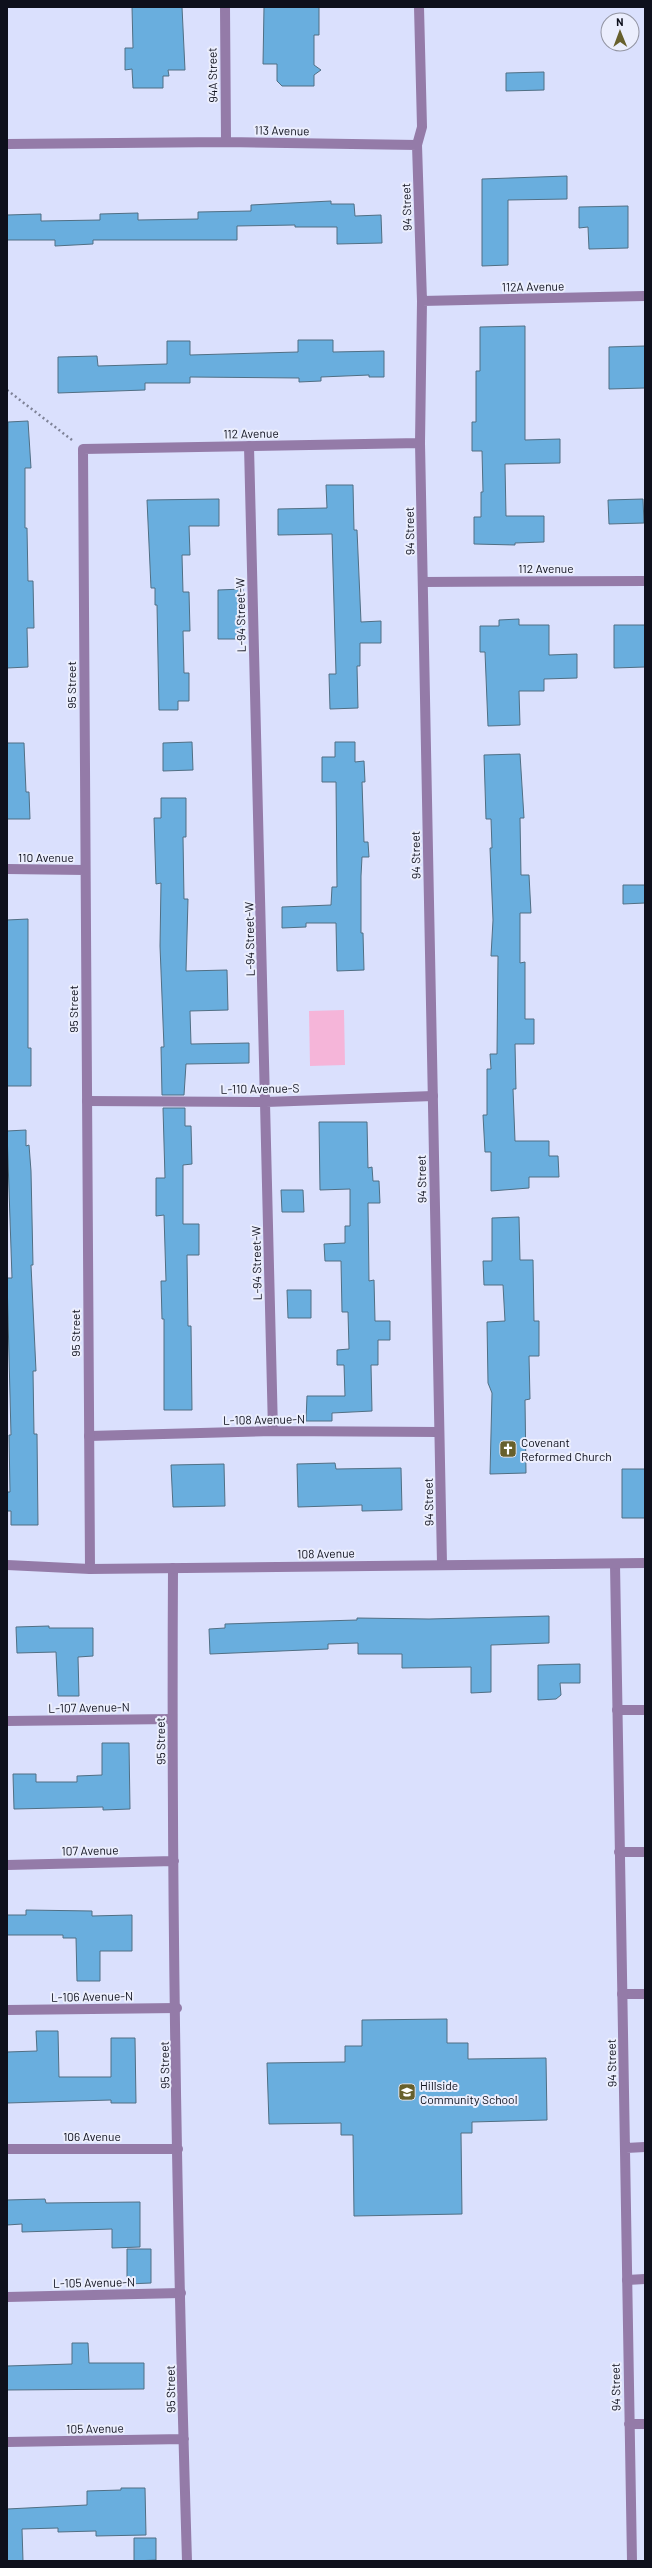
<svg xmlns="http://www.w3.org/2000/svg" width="652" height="2568" viewBox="0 0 652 2568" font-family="Barlow,sans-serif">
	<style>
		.green { fill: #f5b5d9 }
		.building { fill: #69aede; stroke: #516f84 }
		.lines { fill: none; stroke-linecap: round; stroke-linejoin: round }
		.path { stroke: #7f8398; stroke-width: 2.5; stroke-dasharray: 2 3; stroke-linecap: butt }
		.service { stroke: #947ba8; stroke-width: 10 }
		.minor { stroke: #947ba8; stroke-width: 10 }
		.tertiary { stroke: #947ba8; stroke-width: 10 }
		.labels { text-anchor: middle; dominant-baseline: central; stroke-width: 4; stroke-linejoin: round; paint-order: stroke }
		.street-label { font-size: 12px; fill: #0e101c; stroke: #ebeefd }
		.poi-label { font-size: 12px; fill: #0e101c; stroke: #ebeefd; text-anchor: start }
	</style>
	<rect width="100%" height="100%" fill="#dae0fd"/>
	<path class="green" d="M344,1010L345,1065L310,1066L309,1011Z"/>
	<path class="building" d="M132,7H182L185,70H168L169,76H163V88H133L132,69L125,70V48H133Z
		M264,7H319V35H314V65L321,70L314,75V86H282L277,81V64H263Z
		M544,72V90L506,91V73Z
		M567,176V199L508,200V265L482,266V179Z
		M331,201V204H354L355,216L381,215L382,243L337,244V227H295V225L237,226V240H93V244L55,246V240H7V215L41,214V221L100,220V214L138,213V220L198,219V212L251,211V205Z
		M628,206V248L589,249L588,227L579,228V207Z
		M525,326V440L560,439V463L505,464L506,516H544V542L515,543V545L474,544V517H481V492H483L482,451H472V422H476V371H480V327Z
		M298,340H333V352L384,351V377H369V375L321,377V381L299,382V378L190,377V383H145V390L58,393V357L97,356L98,366L167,364V341H190V355L298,352Z
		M645,346V388L609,389V347Z
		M28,421L31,468H25V528H27L28,581H33L34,628H27L28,667L7,668L8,422Z
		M326,485H353L354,530H357L361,622L381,621V643H360V666H357L358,708L330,709L329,674H336L332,534L278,535V509L327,508Z
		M219,499V526H189L190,555H182L183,592H189L190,631H183L184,673H189V701H178V710H159L157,605H155V588H151L147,500Z
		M643,499L644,523L609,524L608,500Z
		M243,589L242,639H218V590Z
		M519,619V625H549V655L577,654V678L544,679V691H519L520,725L488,726L485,652H480V626H499V620Z
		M614,625H645V667L614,668Z
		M192,742L193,770L163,771V743Z
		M335,742H355V762L364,761L365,782H362L364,842H368L369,857H362L361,876V933H363L364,970L337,971L336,923H306V927L282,928V907L331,905L332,887H337L336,782H322V757H335Z
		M7,743H24L26,792H29L30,819H7Z
		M520,754L524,818H520L521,875H529L531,913H520V963L525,962V1019H534V1044H515L516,1089H513L515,1141H549V1156H558L559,1177H529V1188L491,1191V1152H485L483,1115H487V1069H491L490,1054H497L498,956H491L493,920L490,848H492L491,819H486L484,755Z
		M161,798H186V837H183L184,899H188L186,971L227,970L228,1010L190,1011L191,1044L249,1043V1063L186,1064L184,1095H162L161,1047H164L160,946L161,883L156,884L154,818H161Z
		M623,885H645V903L623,904Z
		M28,919V1048H31V1086H7V920Z
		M163,1108H185V1126H191L192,1164L183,1165V1224H199V1255H187L188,1326H191L192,1410H164V1319H162L161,1281H166L164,1215L156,1216V1178H165Z
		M319,1122H367L368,1168L372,1167L373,1181H379L380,1203H368L369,1281L374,1280L375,1321H390V1340H378V1365H371L372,1411L332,1413V1421H306L307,1396H345L344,1365H337V1350L349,1349L348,1312H342L341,1261H325L324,1244L345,1243V1226H350V1189L320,1190Z
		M26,1130V1146L29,1145L31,1171L33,1265H31L36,1371H33L34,1434H37L38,1525H11V1511H7V1492H10L9,1435H11L7,1278H12L7,1131Z
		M281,1190H303L304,1212H282Z
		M519,1217L520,1260H533L534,1321H539V1356H529L530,1399L525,1400L526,1473L490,1474L492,1393L488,1383L487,1322L505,1321L503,1285H484L483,1261H492V1218Z
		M287,1290H311V1318H288Z
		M335,1463L336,1469L401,1468L402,1510L362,1511V1505L298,1507L297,1464Z
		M224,1464L225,1506L173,1507L171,1465Z
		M622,1469H645V1518H622Z
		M549,1616V1643L491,1645V1692L471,1693V1667L402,1668V1654H358V1643L328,1644V1649L210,1654L209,1629L225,1628V1624L357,1620V1618L429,1619Z
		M49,1626V1628H93V1656L78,1657L79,1696H58L56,1652L17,1653L16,1627Z
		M580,1664V1683H560L561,1695L556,1699L538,1700V1665Z
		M102,1743H129L130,1809L103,1810V1807L14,1809L13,1774H36V1782H77V1776L102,1775Z
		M26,1910L92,1911V1916L132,1915V1951H100V1981H77L76,1938H63V1935H7V1915H26Z
		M447,2019V2043H468V2059L546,2058L547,2120L472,2122V2133H461L462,2214L354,2216L353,2135H341V2123L269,2124L267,2063L345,2062V2046H362V2020Z
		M36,2031H58L59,2077H111V2038H135L136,2103H111V2100L7,2103V2052L37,2051Z
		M45,2199L46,2203L140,2202V2247L112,2248V2229L22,2232V2224L7,2225V2200Z
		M127,2249H151V2283L127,2284Z
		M72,2343H88L89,2363H144V2389L7,2390V2366L72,2364Z
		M121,2488H145L146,2535L96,2536V2531L58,2532V2528L22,2529L23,2561H7V2509L87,2505V2491L121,2490Z
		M134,2538H156V2560L134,2561Z"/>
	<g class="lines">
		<path class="path" d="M7,390L72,440"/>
		<path class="service" d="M249,446L273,1431
			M87,1101L266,1102L433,1096
			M89,1436L273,1431L439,1432
			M617,1710H645
			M7,1721L172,1719
			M622,1994H645
			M7,2010L177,2008
			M627,2280L645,2279
			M7,2297L181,2293"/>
		<path class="minor" d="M225,7L226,142
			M419,7L422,127L417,145L422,301L420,443L442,1564
			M7,144L226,142L417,145
			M422,301L645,296
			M423,582L645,581
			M7,869L85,870
			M615,1564L632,2561
			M173,1568C171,1899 177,2230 187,2561
			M90,1569L83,449L420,443
			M619,1852H645
			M7,1865L174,1861
			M626,2148L645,2147
			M7,2149H178
			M629,2424H645
			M7,2442L184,2439"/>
		<path class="tertiary" d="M7,1565L90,1569L645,1563"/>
	</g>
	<defs>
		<symbol id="church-square" viewBox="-11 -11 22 22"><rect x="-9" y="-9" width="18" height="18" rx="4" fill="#67602c" stroke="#ebeefd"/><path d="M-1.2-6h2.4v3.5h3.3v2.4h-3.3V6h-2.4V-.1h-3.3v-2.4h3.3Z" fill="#fff"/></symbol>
		<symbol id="school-square" viewBox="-11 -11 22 22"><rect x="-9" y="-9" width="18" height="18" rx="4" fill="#67602c" stroke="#ebeefd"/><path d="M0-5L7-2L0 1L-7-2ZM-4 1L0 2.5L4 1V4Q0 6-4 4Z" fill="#fff"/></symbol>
	</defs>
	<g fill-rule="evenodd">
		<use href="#church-square" x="498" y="1439" width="20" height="20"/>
		<use href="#school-square" x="397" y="2082" width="20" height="20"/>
	</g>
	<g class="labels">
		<g class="street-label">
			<text transform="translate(212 75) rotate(-91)">94A Street</text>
			<text transform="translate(282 130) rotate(1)">113 Avenue</text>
			<text transform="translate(406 207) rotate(-92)">94 Street</text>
			<text transform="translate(533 286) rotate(-1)">112A Avenue</text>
			<text transform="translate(251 433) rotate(-1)">112 Avenue</text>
			<text transform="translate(409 531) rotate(-91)">94 Street</text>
			<text x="546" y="568">112 Avenue</text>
			<text transform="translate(240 615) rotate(-91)">L-94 Street-W</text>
			<text transform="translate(71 685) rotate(-90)">95 Street</text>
			<text transform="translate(415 855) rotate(-91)">94 Street</text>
			<text x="46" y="857">110 Avenue</text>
			<text transform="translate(249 939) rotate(-91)">L-94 Street-W</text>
			<text transform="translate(73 1009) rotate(-90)">95 Street</text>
			<text transform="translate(260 1088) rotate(-1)">L-110 Avenue-S</text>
			<text transform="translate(421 1179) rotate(-91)">94 Street</text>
			<text transform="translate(256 1263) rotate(-91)">L-94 Street-W</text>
			<text transform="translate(75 1333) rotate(-90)">95 Street</text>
			<text transform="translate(264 1419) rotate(-1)">L-108 Avenue-N</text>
			<text transform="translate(428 1502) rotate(-91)">94 Street</text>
			<text transform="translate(326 1553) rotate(-1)">108 Avenue</text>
			<text transform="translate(89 1707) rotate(-1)">L-107 Avenue-N</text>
			<text transform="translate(160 1741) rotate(-91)">95 Street</text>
			<text transform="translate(90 1850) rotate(-1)">107 Avenue</text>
			<text transform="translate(92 1996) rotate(-1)">L-106 Avenue-N</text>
			<text transform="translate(611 2063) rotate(-91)">94 Street</text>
			<text transform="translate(164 2065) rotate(-91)">95 Street</text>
			<text x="92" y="2136">106 Avenue</text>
			<text transform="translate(94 2282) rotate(-1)">L-105 Avenue-N</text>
			<text transform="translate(615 2387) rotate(-91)">94 Street</text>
			<text transform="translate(170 2389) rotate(-91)">95 Street</text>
			<text transform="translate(95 2428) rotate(-1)">105 Avenue</text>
		</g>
		<g class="poi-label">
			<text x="521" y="1442">Covenant<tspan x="521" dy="14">Reformed Church</tspan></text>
			<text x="420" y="2085">Hillside<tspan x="420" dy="14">Community School</tspan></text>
		</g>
	</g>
	<rect width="652" height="2568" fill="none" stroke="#0e101c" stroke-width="16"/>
	<g transform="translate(620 32) rotate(359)"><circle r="19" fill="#ebeefd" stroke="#9395a3"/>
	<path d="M0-3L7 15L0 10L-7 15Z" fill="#67602c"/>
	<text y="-6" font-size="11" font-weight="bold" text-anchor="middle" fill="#0e101c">N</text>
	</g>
</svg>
